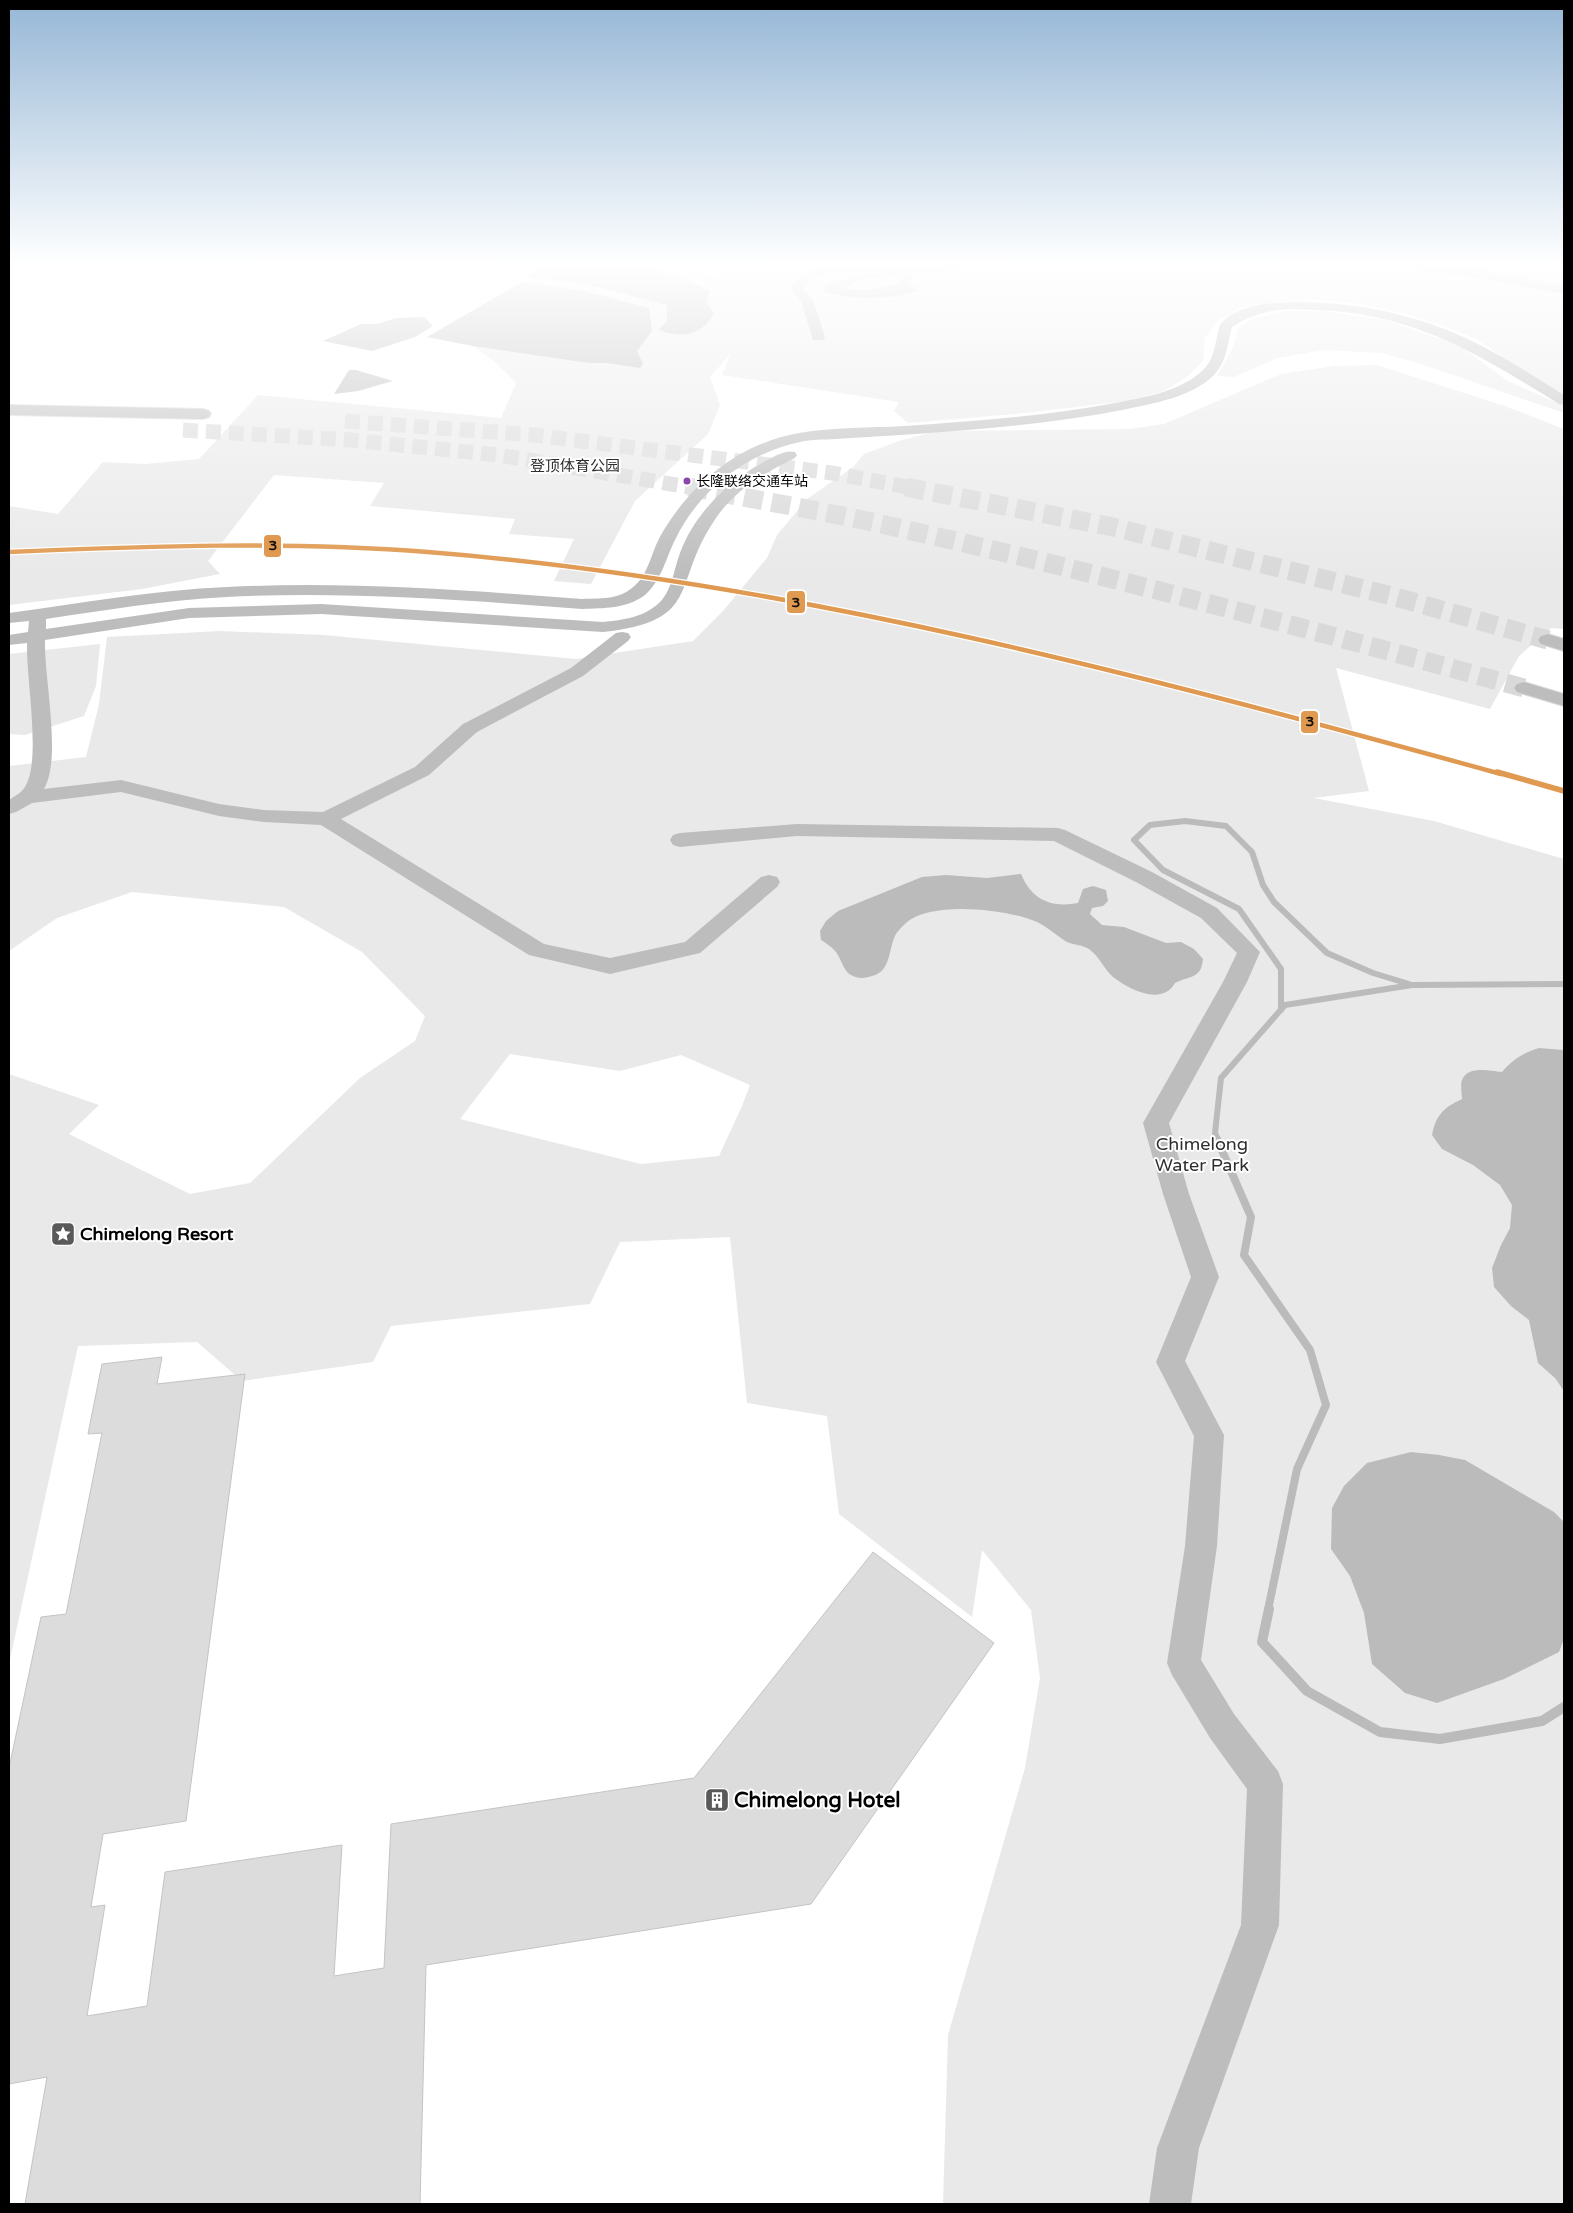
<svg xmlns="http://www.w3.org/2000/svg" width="1573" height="2213" viewBox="0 0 1573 2213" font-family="'Varela Round','Noto Sans SC',sans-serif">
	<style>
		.green { fill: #e9e9e9; fill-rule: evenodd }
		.water { fill: #bbb; fill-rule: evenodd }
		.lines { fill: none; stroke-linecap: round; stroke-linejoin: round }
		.stream-far2 { stroke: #bbb; stroke-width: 6 }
		.stream-far1 { stroke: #bbb; stroke-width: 8 }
		.stream { stroke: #bbb; stroke-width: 10 }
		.building { fill: #dcdcdc; stroke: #c4c4c4 }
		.highway-tunnel-far1 { stroke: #d9d9d9; stroke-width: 15; stroke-dasharray: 15 8; stroke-linecap: butt }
		.highway-tunnel { stroke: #d9d9d9; stroke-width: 19; stroke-dasharray: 19 9; stroke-linecap: butt }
		.highway-casing { stroke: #dbdbdb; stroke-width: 2 }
		.minor { fill: #bdbdbd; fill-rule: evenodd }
		.highway { fill: #bdbdbd; fill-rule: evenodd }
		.metro-1-far1-casing { stroke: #fff; stroke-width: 7 }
		.metro-1-casing { stroke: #fff; stroke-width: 9 }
		.metro-1-far1 { stroke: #e09950; stroke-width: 4.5 }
		.metro-1 { stroke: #e09950; stroke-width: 5.5 }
		.bus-dot { fill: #8e44ad; stroke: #fff; stroke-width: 2 }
		.labels { text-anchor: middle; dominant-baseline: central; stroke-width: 4; stroke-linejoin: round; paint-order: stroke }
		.far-bus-label { font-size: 14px; fill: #000; stroke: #fff; text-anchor: start }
		.far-park-label { font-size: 15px; fill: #2e2e2e; stroke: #fff }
		.park-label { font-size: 18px; fill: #2e2e2e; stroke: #fff }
		.poi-label { font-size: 18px; font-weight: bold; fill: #000; stroke: #fff; text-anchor: start }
		.near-poi-label { font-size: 21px; font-weight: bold; fill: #000; stroke: #fff; text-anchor: start }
		.line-badge { stroke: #fff; stroke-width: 2 }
		.pale-badge-label { font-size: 14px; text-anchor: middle; font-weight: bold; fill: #111 }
	</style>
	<rect width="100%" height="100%" fill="#fff"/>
	<path class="green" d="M538,266H674L718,278L731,269L762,266H1564V395L1524,372L1477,339L1441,325L1400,312L1354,303L1319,300L1272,302L1243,307L1217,321L1205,338L1203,361L1188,376L1164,391L1127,401L1015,414L908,423L894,411L899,402L722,375L731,353L710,377L720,405L708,434L635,501L591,584L554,581L574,539L509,534L515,519L370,506L384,483L274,475L208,561L220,574L142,589L9,605V506L58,514L103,462L145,464L199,459L258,395L501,418L516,383L494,361L473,346L427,337L522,282Z
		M1285,311H1323L1385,320L1460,346L1508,381L1564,406V413L1427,366L1382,353L1324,350L1277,358L1234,377L1217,376L1232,350L1239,327L1252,319Z
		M1377,365L1508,407L1564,429V629L1551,628L1519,656L1490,709L1336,668L1369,791L1314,798L1434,821L1564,859V2204H943L948,2035L1025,1768L1040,1678L1031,1610L982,1550L972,1617L839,1514L827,1416L747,1403L730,1237L620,1242L590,1304L391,1326L373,1362L242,1381L197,1342L78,1346L9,1664V1074L99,1105L69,1134L190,1194L250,1183L360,1078L415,1041L425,1016L362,952L284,907L132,892L57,918L9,951V766L86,757L99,704L107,637L220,631L324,635L576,659L693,641L723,611L767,558L777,535L807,499L853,467L864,454L899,441L937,431L1130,429L1164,424L1281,374L1334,366ZM510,1054L620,1071L681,1055L750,1085L742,1106L719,1156L641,1164L460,1119Z
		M100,644L96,686L84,716L25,735L9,734V654Z"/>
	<path class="water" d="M538,266C577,266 617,263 655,270C674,273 693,282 710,291L706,302L714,313C703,335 682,339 659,330L667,321V305L586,284L527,277Z
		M912,272L913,278L910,284L919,291C888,300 854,300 824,292L825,286C853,273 882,274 912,272ZM891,276L901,279L900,283C883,288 863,293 846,288C856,276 877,278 891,276Z
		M522,282L584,291L649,308L652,331L637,351L643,364L640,368L607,363H589L473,346L427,337Z
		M424,317L433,326L415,337L372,351L323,341L361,324H377L396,318Z
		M349,370H356L393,381L358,391L334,394Z
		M1021,874C1032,900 1051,908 1078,903L1083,889L1093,886L1106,890L1108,901L1103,906L1092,908L1090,914L1102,925L1124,927L1166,943L1181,942L1194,949L1203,959C1201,979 1191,975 1175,983C1162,1006 1130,990 1113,977C1103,968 1100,957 1089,949C1083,945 1074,945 1067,942C1055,935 1046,925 1032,920C1003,909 932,901 907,922C903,926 897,931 895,936C888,951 891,971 872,976C866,978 859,979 853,976C843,972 842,960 836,952C832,947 827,944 821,940L820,931L826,921L838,911L922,877L946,875L987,878Z
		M1539,1048L1564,1050V1391L1555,1378L1538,1363L1529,1320L1511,1306L1494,1287L1492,1268L1501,1245L1510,1228L1512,1205L1500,1185L1473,1165L1442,1149L1432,1135C1436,1115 1443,1108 1462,1099C1462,1094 1460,1085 1462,1080C1468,1065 1490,1071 1502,1072C1513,1059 1523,1053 1539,1048Z
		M1411,1452L1439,1455L1465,1460L1554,1512L1564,1522V1639L1559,1652L1504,1679L1437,1703L1405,1693L1372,1664L1364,1613L1350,1576L1331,1549L1332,1508L1344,1486L1367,1463Z"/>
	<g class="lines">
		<path class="stream-far2" d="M1281,1010V969L1239,909L1163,870L1134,840L1150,825L1185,821L1226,826L1252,852L1263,885L1274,902L1327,953L1373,973L1409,984
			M1218,1140L1215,1133L1221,1078L1285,1005L1412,985L1564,984"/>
		<path class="stream-far1" d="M1217,1139L1251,1217L1244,1255L1310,1350L1326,1405L1297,1469L1268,1610"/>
		<path class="stream" d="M1269,1609L1262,1642L1307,1691L1380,1732L1440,1739L1542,1721L1564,1707"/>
	</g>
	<path class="building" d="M162,1357L157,1384L245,1374L186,1821L103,1834L91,1907L105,1905L87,2016L147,2006L165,1872L342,1845L334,1976L384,1968L391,1824L694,1778L873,1552L994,1643L811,1904L426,1965L420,2204H25L47,2077L9,2084V1768L41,1617L66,1614L102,1433L88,1434L102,1364Z"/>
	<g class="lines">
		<path class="highway-tunnel-far1" d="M345,421L534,435L832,473L912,488
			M183,430L351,440L499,455L695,488"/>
		<path class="highway-tunnel" d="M689,487C747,498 805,508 863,520C1085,569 1305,628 1524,688
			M906,487L1113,527L1392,596L1548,640"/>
		<defs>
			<path id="highway" d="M9,405L203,409L209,411L211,414L209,417L203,419L9,415Z
				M1548,634L1564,639V651L1541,644L1538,640L1541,636Z
				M1524,682L1564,694V706L1517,692L1514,688L1517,684Z"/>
		</defs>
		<use href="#highway" class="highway-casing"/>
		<path class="minor" d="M839,266H964C959,271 949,270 942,271C932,272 921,274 911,274C889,274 811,264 803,289L813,300L825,337L823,340H813L801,301L791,290C797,269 821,268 839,266Z
			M1411,266C1458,260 1517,277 1564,286V294L1472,277L1417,270Z
			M1303,302C1363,303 1422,316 1476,343C1506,358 1535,377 1564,395V405L1559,404C1478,354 1414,313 1315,310C1283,308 1260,309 1232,327C1227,345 1227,362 1213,376C1191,397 1155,403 1127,409C1057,423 987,429 916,434C889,436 862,437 835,439C824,440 811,439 800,442C748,453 700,489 676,538C666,557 662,580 645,595C626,609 604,608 582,609C464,600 345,591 226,597C166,600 106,610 46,619V629L189,608L321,604L603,622C623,620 645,617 660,602C672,590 674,569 680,553C694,515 725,484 760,464C770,459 784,449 795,452L797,455L795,458C764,473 733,491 714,521C671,585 703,621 603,632L321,614L189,618L45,640C44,679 62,758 44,789L121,780L219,804L264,810L323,812L415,767L463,724L571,668L616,633L622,632L628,633L631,637L628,641L583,676L477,732L429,775L341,819L544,944L610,958L685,942L761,877L769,875L777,877L780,882L777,887L700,953L610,974L529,955L321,825L264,822L219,816L121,792L32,803L16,812L9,814V800C15,796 23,792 26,785C41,758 26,678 27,643L9,645V635L28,632L29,621L9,623V613C81,603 154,590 227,587C345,581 464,590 582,599C600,598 617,600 632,588C649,575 651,552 661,535C690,484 740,443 799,433C833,427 870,428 905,426C975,421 1046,416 1115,403C1145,397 1180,392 1203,370C1215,359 1215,341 1220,325C1238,302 1277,302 1303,302Z
			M797,824L1058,828L1065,830L1152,872L1217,908L1260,952L1247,982L1169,1123L1189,1194L1219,1277L1185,1361L1224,1435L1217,1546L1201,1660L1234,1714L1278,1771L1283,1784L1279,1925L1199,2148L1191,2204H1149L1157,2148L1241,1925L1247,1789L1210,1738L1172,1675L1167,1663L1185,1546L1194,1436L1156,1362L1191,1277L1163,1194L1143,1123L1223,982L1237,953L1201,918L1136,882L1054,841L797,836L680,847L673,845L670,840L673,835L680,833Z"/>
		<use href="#highway" class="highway"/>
		<defs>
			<path id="metro-1-far1" d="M9,552C149,546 289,541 428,552C793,581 1149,677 1501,774"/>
			<path id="metro-1" d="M1497,772L1564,791"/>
		</defs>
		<use href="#metro-1-far1" class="metro-1-far1-casing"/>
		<use href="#metro-1" class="metro-1-casing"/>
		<use href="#metro-1-far1" class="metro-1-far1"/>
		<use href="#metro-1" class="metro-1"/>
	</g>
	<linearGradient id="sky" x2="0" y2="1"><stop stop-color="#96b7d6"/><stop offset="0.46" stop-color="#fff"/><stop offset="1" stop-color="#fff" stop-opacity="0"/></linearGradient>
	<rect width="1573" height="575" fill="url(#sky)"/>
	<defs>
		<symbol id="sight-square" viewBox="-11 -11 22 22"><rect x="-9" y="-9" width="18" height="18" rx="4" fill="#595959" stroke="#fff"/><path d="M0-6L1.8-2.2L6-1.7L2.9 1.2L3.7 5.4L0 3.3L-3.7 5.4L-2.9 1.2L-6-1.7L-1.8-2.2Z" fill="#fff"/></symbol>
		<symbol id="building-square" viewBox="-11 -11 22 22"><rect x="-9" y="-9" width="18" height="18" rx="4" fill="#595959" stroke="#fff"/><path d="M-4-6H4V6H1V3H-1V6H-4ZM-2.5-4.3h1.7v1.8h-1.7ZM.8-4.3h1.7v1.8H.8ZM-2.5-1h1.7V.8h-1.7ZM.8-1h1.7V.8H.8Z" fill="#fff"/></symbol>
	</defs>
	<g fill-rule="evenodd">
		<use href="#sight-square" x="49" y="1220" width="28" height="28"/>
		<use href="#building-square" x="703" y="1786" width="28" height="28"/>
	</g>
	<circle class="bus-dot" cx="687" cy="481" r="4.5"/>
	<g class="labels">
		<g class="far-bus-label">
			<text x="696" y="481">长隆联络交通车站</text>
		</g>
		<g class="far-park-label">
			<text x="575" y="466">登顶体育公园</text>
		</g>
		<g class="park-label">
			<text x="1202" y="1144">Chimelong<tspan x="1202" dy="21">Water Park</tspan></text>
		</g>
		<g class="poi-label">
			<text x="80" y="1234">Chimelong Resort</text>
		</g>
		<g class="near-poi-label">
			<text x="734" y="1800">Chimelong Hotel</text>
		</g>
	</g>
	<g class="line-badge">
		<rect x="263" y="534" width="19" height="24" rx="5" fill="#e09950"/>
		<rect x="786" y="590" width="20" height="24" rx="5" fill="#e09950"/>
		<rect x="1300" y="710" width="19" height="24" rx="5" fill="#e09950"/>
	</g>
	<g class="pale-badge-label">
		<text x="273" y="550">3</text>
		<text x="796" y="607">3</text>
		<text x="1310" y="726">3</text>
	</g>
	<rect width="1573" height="2213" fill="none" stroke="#000000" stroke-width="20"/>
</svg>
